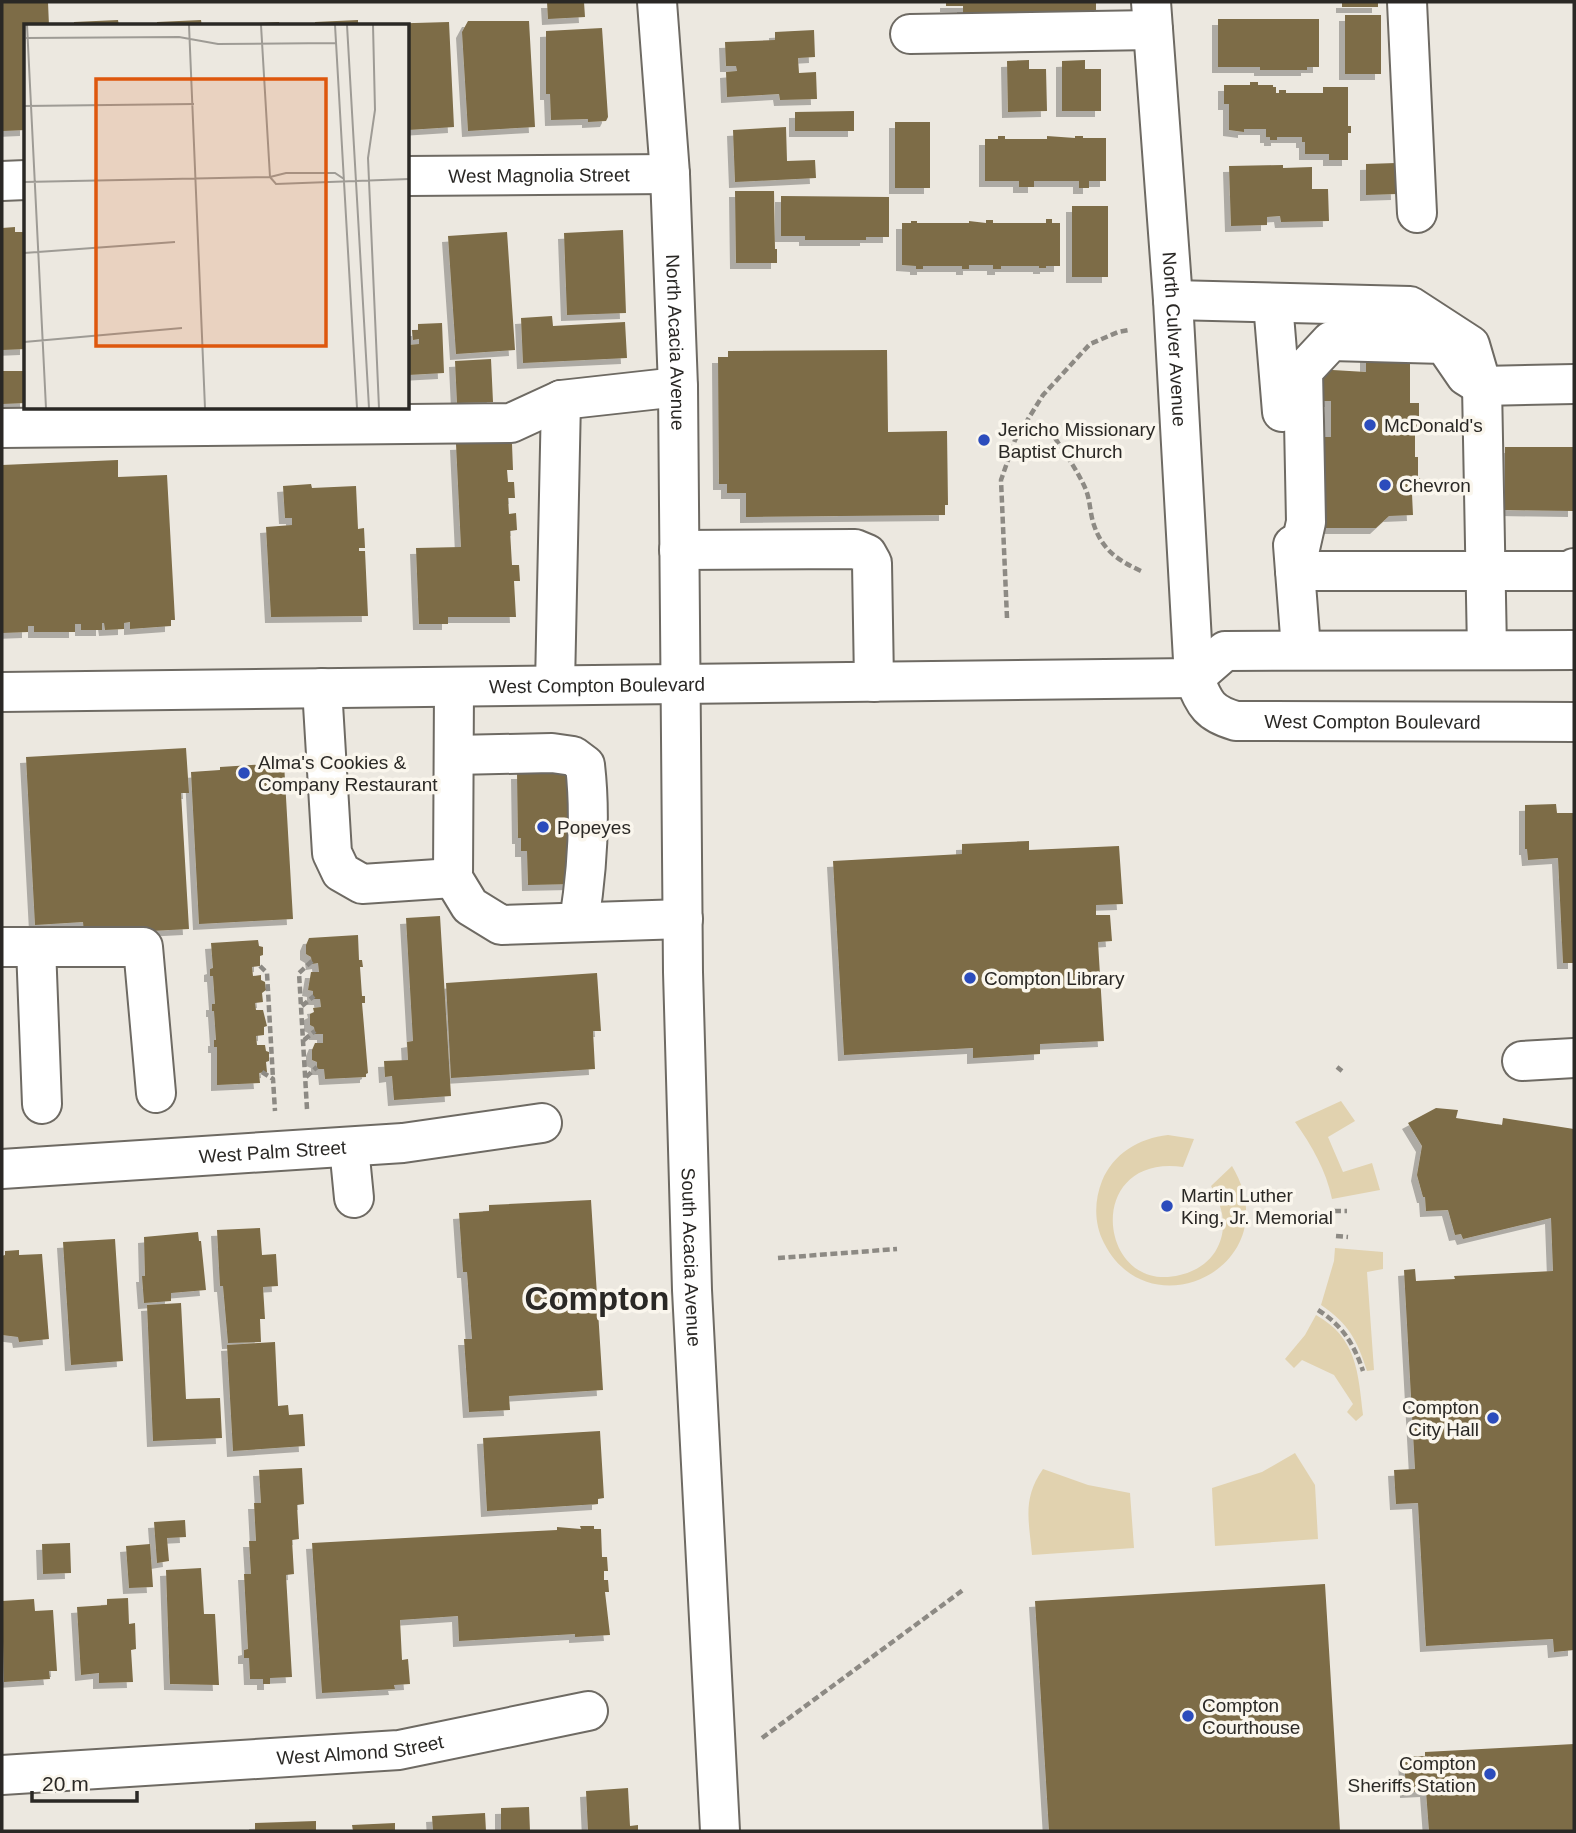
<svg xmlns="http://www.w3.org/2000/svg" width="1576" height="1833" viewBox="0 0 1576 1833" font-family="Helvetica,sans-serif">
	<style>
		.green { fill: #e1d2af }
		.building { fill: #7d6c47; filter: url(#shadow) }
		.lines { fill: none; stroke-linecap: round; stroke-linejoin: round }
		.minor-casing { stroke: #6e6a63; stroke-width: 42 }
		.major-casing { stroke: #6e6a63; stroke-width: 42 }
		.path { stroke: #8d8a84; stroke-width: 4.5; stroke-dasharray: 7 3.5; stroke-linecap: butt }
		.minor { stroke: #fff; stroke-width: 38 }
		.major { stroke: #fff; stroke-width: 38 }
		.poi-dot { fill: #2c4cbc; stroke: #faf6ed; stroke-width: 2.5 }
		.labels { text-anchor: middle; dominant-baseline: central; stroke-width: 7; stroke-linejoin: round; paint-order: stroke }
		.street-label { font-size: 19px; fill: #2a2825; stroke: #faf6ed }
		.poi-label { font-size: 19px; fill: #2a2825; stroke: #faf6ed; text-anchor: start }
		.town-label { font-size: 33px; font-weight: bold; fill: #2a2825; stroke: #faf6ed }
		.inset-road { fill: none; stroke: #9e9b95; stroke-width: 2 }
		.view { fill: #de570d; fill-opacity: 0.15; stroke: #de570d; stroke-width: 3.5 }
		.inset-edge { fill: none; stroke: #2a2825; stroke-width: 3.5 }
	</style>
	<defs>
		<filter id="shadow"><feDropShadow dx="-6" dy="6" stdDeviation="0" flood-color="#0004"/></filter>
	</defs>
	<rect width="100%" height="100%" fill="#ece8e0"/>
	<path class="green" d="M1341,1101L1355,1121L1328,1137L1343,1172L1372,1163L1380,1190L1332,1199C1326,1170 1312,1146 1295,1122Z
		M1168,1135L1194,1139L1183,1167C1082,1153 1098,1296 1180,1275C1194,1272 1207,1264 1215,1252C1229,1229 1223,1207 1211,1186L1232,1166C1291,1265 1150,1334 1104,1243C1094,1224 1094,1201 1102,1181C1113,1154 1139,1138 1168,1135Z
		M1335,1248L1383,1252V1269L1367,1272L1374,1370L1367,1371C1357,1340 1349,1324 1321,1305L1334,1261Z
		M1316,1315C1357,1338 1358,1372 1363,1415L1356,1421L1347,1412L1353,1404L1334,1375L1302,1360L1294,1368L1285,1359L1305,1335Z
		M1295,1453L1315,1485L1318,1539L1215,1546L1212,1488L1262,1472Z
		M1043,1469L1088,1485L1130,1493L1134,1548L1032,1555C1029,1520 1022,1499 1043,1469Z"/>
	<path class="building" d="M2,2H48L49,26H26V130L3,131L2,128Z
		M547,2H584L585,17L548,19Z
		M946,2H1096V10H1092L1093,20L963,21V6H946Z
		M1342,2H1378V7H1342Z
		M1345,15H1381V74H1345Z
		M1218,19H1319V67H1307V70H1260V67H1218Z
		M118,20L119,26H74V22Z
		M201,20L202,26H157V22Z
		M358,20V26H315V22Z
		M468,21H529L535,127L468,131L462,32Z
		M279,22V26H235V24Z
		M449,22L454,127L408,130V26H380V24Z
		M602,28L608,117L606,121L588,122V119L551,120L550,94H546V31Z
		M814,30L815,57L798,58L799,73L816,72L817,99L780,100L779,94L727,97L726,72L737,71L736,66H726L725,42L775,40V32Z
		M1029,60V69H1046L1047,111L1008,112L1007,61Z
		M1085,60V69H1101V111H1062V61Z
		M1250,82H1258V85H1273V87H1276V93H1279V90H1286V93H1323V87H1348V126H1351V133H1348V160H1329V154H1305V142H1302V137H1277V140H1270V137H1266V129H1244V132L1229,130V104H1224V85H1250Z
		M854,111V131H795V112Z
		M895,122H930V188H895Z
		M786,127L787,161L815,160L816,178L735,182L733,130Z
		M998,136H1005V139H1047V136L1075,138V136H1083V138H1106V181H1089V188H1079V181H1034V187H1019V181H985V139H998Z
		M1396,163L1397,194L1366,195V164Z
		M1283,165V168L1312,167V189H1328L1329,221L1281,222L1280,216L1267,217V225L1231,226L1229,166Z
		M735,191H774L775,249H777V263H736Z
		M781,196L889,197V237H866V240H805V236H781Z
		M1072,206H1108V277H1072Z
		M1046,219H1052V223H1060V266H1046V268H1039V266H1001V269H993V265H969V269H962V266H923V269H916V266L902,265V223H911V221H917V223H969V221L986,223V220H993V223H1046Z
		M15,227V232H26V349L2,350V228Z
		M623,230L626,313L567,315L564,233Z
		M507,232L515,350L456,354L448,236Z
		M552,316L553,326L625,322L627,358L523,363L521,318Z
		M442,323L444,373L408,375V345L419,344V339L413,340L412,330H418V324Z
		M887,350L888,432L947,431L948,505H945V515L746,517V493H727V484H719L718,357H728V351Z
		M1366,355H1410V403H1419V429H1415V457H1418V477L1423,481L1412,494L1413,515L1389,516L1376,528H1324V470H1316V437H1331V401H1316V369L1366,372Z
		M491,359L493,402L457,403L455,361Z
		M2,371H26V403L2,404Z
		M506,442V444H512L513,470H507L508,482H514L515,498H508L509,514L516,513L517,530L510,531L512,565H519L520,581H514L516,617H448V624H419L416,548L461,547L456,444Z
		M1505,447H1574V511L1505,510Z
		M118,460V477L167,475L175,620H171V626L130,629V622L124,623V629L105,630L104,623H102V630H81V624H75V632H34V626H28V632L2,633V465Z
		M311,484L312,488L356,486L358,529L364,528L365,548H359V551H365L368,616L271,617L266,527L292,525V518H285L283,486Z
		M186,748L189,793H181L189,929L93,934L84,933L83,922L35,925L26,757Z
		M284,763L293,919L199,924L191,772L220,770V767Z
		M528,764L571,773L575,884L528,885L527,851H521V838H518L517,773H528Z
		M1556,804L1557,813H1574V963H1563L1558,858L1528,860L1527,849H1525V805Z
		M1029,841V850L1119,846L1123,904L1096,905V915H1110L1112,941L1098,942L1104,1041L1040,1044V1054L973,1058V1048L844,1055L833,861L962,854V844Z
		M440,916L451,1096L394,1100L392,1076L385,1077L384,1061L408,1060L407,1042L413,1041L406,918Z
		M358,935L359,960H362L363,967H360L362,996H365V1003H362L368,1073L366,1074V1077L325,1079L324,1069H317V1062L312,1060V1050L315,1043H323V1034H315L314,1027L310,1025V1014L314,1012L313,1008L321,1007L320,999H313V991L308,990L311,972H319L318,963L312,964L311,957L306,954V945L309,938Z
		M258,940L259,946L263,947V955L260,956V966L252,967L253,976L261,975V980L265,982L266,990L262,993L263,1002L255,1003L256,1010H263L267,1026L264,1027V1035L256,1036L257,1045H265L266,1051L269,1052V1061L266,1062L267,1072L259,1073L260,1083L217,1085V1047H214V1040H216L214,1011H212V1004H215L213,976H210V969L213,968L211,943Z
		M597,973L601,1031H593L595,1069L451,1078L446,983Z
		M1436,1108L1458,1110L1456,1118L1502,1125L1503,1118L1574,1129V1650L1554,1652L1553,1639L1426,1646L1418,1503L1396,1504L1394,1470L1415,1469L1404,1270L1415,1269L1416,1281L1455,1279L1454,1276L1553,1271L1551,1218L1463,1239L1461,1234L1455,1235L1448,1210L1426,1211L1425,1197H1423L1417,1175L1422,1146L1408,1123Z
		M591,1200L603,1390L509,1396L510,1410L469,1412L464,1339H472L467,1272H463L459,1213L489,1211V1205Z
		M260,1228L262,1255L276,1254L278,1286L263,1287L265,1319H260L261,1342L228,1343L223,1286H220L217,1230Z
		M198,1232L199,1241H201L206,1290L171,1293V1301L144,1303L142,1276H145L144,1237Z
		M115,1239L123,1361L71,1365L63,1242Z
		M19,1250V1255L42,1254L49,1339L19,1342L18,1337L2,1335V1256L5,1255V1251Z
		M181,1303L186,1399L220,1398L222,1438L153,1441L147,1305Z
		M275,1342L278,1406L288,1405L289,1415L303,1414L305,1446L233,1451L227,1345Z
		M600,1431L604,1498L598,1499V1504L487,1511L483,1438Z
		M302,1468L304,1504L297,1505L299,1539L292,1540L294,1574L286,1575L292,1677L270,1678V1684H263V1679H250L249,1658H244V1650L248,1649L244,1574H251L249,1541H256L254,1503H261L259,1470Z
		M185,1520L186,1537L167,1538L169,1561L157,1563L154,1522Z
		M580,1526H594V1529H601L602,1557H607L608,1571H604V1580H608L609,1592H605L610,1635L575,1637V1634L459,1641L458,1616L400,1620L402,1660L408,1659L410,1684L394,1685L395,1689L322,1693L312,1543L557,1530V1527L581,1529Z
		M70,1543L71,1573L43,1574L42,1544Z
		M150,1544L153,1587L129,1588L126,1546Z
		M201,1568L204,1614H215L219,1685L170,1684L166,1570Z
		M1325,1584L1340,1831H1049L1035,1601Z
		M128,1598L129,1624L135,1623L136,1649L131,1650L133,1682L99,1683V1673L81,1675L77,1607L107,1605V1599Z
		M34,1599L35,1611L53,1610L57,1671H49L50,1679L4,1682L2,1601Z
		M1574,1744V1831H1429L1426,1791L1406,1792L1404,1757L1425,1756V1752Z
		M628,1788L630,1826L638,1825V1831H588L586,1791Z
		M529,1807L530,1831H501V1808Z
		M485,1813L486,1831H433L432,1816Z
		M316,1821V1831H255V1823Z
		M395,1823V1831H353L352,1825Z"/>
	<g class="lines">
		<defs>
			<g id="minor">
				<path id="s1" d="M657,2L670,174L678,387L683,972L692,1290L720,1831"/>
				<path id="s2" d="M1151,2L1173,300L1194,678"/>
				<path d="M1407,2L1417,213"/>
				<path d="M910,34L1153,30"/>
				<path id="s3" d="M408,176L670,174"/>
				<path d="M2,181L26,180"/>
				<path d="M1173,300L1410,306L1470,345L1482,386L1487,650"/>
				<path d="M1273,303L1282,412"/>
				<path d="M1574,384L1482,386L1466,376L1444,344L1331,341L1303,371L1306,522L1295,571H1571L1574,568"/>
				<path d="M2,428L511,423L561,400L678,387"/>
				<path d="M1293,545L1301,649"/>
				<path d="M679,550L855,549L867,554L872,563L874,682"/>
				<path d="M555,685L561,400"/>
				<path d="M454,687L453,878L470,906L501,925L683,919"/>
				<path d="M322,688L332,853L341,872L362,884L453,878"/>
				<path d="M454,755L552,753L573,756L585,765C591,817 587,871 579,922"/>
				<path d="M2,947H143L156,1093"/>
				<path d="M36,947L42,1104"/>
				<path d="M1522,1061L1574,1058"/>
				<path d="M349,1147L354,1198"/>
				<path id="s4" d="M2,1169L403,1143L542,1123"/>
				<path id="s5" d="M2,1775L399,1750L588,1711"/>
			</g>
			<g id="major">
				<path id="s6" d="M1194,678C1205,704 1208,713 1236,721L1574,722"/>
				<path id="s7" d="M2,692L1194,678L1225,651L1574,650"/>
			</g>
		</defs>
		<use href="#minor" class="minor-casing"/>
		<use href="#major" class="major-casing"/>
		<path class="path" d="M1055,438C1066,455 1078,471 1086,490C1090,500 1090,512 1093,522C1101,549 1117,560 1141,571
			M1007,618L1001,480L1015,440L1043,395L1090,344L1118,332L1129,330
			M260,966L267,973L273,1079
			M302,1006L314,996
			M304,1040L315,1031
			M1337,1067L1342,1071
			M262,1072L273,1079L275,1111
			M306,1077L317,1067
			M307,1109L299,973L312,961
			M1334,1211H1347
			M1336,1236L1348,1237
			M778,1258L897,1249
			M1318,1310C1342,1325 1354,1344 1363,1371
			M762,1738L963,1590"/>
		<use href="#minor" class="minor"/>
		<use href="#major" class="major"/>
	</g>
	<g class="poi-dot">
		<circle cx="1370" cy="425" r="7"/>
		<circle cx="984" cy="440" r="7"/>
		<circle cx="1385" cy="485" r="7"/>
		<circle cx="244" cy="773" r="7"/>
		<circle cx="543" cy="827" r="7"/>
		<circle cx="970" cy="978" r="7"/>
		<circle cx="1167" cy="1206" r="7"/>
		<circle cx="1493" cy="1418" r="7"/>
		<circle cx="1188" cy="1716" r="7"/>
		<circle cx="1490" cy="1774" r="7"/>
	</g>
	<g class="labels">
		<g class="street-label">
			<text stroke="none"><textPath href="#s3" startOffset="131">West Magnolia Street</textPath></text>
			<text stroke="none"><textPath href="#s2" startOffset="338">North Culver Avenue</textPath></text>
			<text stroke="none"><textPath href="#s1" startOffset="341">North Acacia Avenue</textPath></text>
			<text stroke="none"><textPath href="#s7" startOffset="595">West Compton Boulevard</textPath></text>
			<text stroke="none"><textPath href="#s6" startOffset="200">West Compton Boulevard</textPath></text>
			<text stroke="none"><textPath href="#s4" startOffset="271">West Palm Street</textPath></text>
			<text stroke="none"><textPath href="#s1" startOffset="1256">South Acacia Avenue</textPath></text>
			<text stroke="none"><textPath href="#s5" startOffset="359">West Almond Street</textPath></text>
		</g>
		<g class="poi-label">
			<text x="1384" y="425">McDonald's</text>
			<text x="998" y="429">Jericho Missionary<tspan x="998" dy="22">Baptist Church</tspan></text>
			<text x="1399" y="485">Chevron</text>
			<text x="258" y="762">Alma's Cookies &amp;<tspan x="258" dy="22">Company Restaurant</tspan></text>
			<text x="557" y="827">Popeyes</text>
			<text x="984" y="978">Compton Library</text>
			<text x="1181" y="1195">Martin Luther<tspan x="1181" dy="22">King, Jr. Memorial</tspan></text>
			<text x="1479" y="1407" text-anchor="end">Compton<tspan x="1479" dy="22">City Hall</tspan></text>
			<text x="1202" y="1705">Compton<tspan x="1202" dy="22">Courthouse</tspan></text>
			<text x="1476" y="1763" text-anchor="end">Compton<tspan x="1476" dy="22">Sheriffs Station</tspan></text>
		</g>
		<g class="town-label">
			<text x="597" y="1298">Compton</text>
		</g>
	</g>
	<g transform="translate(24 24)">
		<rect width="385" height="385" fill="#ece8e0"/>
		<path class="inset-road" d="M3,1L22,384M165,1L181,384M237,1L246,153M311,1L333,384M323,1L345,384M349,1L351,86L344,134L355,384M2,14L155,13L194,20L312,19M0,82L170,80M246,153L252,160L385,155M0,158L246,153L262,149H311L320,155M0,229L151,218M0,318L158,304"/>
		<path class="view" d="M72,55H302V322H72Z"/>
		<rect width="385" height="385" class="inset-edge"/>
	</g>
	<rect width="1576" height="1833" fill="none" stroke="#2a2825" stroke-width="7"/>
	<path d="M32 1791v10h105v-10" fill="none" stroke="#2a2825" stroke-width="3.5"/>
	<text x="42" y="1791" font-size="21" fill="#2a2825" stroke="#faf6ed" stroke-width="5" paint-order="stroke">20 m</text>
</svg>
